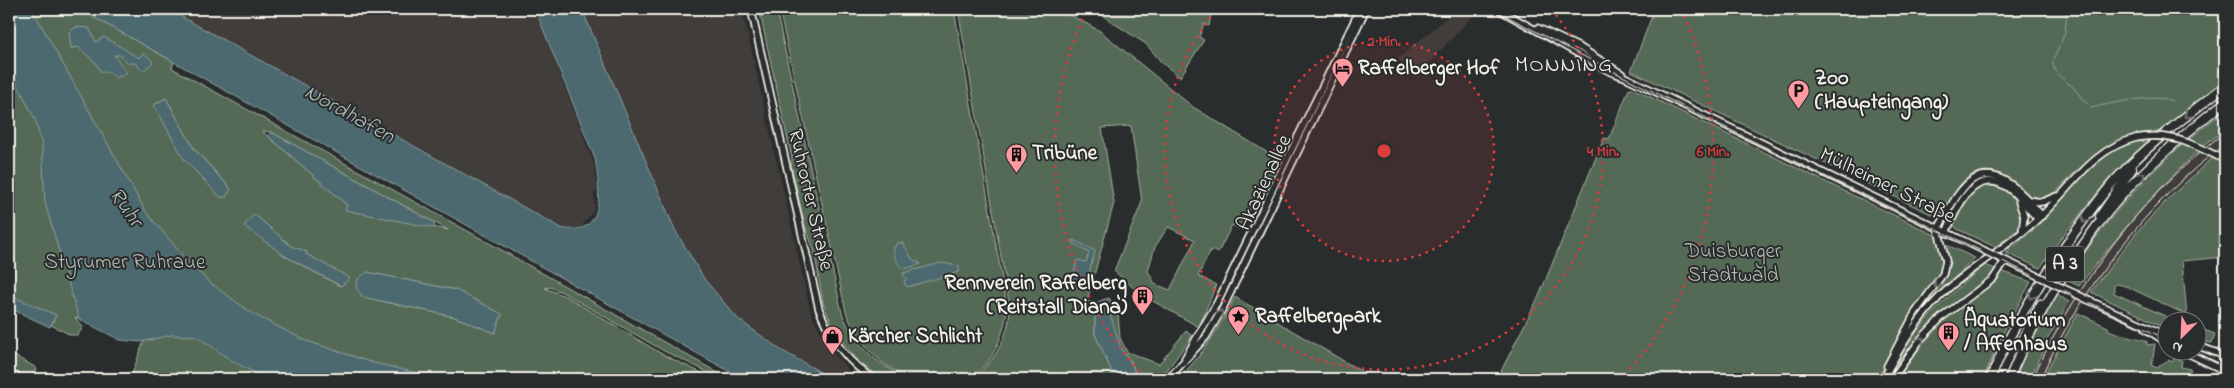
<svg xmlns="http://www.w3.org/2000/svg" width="2234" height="388" viewBox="0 0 2234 388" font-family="'Indie Flower',sans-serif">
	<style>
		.built { fill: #3f3c3a }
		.green { fill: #556a56; stroke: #a4ae9f; fill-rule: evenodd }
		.water { fill: #4b696e; stroke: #8f9f9f }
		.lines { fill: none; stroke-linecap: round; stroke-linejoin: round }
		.stream { stroke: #8f9f9f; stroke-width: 1 }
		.secondary-casing { stroke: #f4f1e8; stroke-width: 9 }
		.highway-casing { stroke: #f4f1e8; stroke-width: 11 }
		.secondary { stroke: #2a2d2e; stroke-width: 5.5 }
		.highway { stroke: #2a2d2e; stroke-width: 8 }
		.tram { stroke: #f4f1e8; stroke-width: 1 }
		.rail { stroke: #f4f1e8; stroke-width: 1 }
		.secondary-bridge-casing { stroke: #f4f1e8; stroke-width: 9; stroke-linecap: butt }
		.secondary-bridge { stroke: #2a2d2e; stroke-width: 5.5 }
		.oneway { stroke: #71726f }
		.ring { fill: none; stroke: #d93c3b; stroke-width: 2.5; stroke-dasharray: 2.5 5 }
		.labels { text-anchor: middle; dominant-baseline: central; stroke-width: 4; stroke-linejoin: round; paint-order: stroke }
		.shield { fill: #2a2d2e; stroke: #b7b6b0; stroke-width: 1 }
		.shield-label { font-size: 20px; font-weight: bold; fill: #f4f1e8 }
		.poi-label { font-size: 21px; font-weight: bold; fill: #f4f1e8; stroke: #2a2d2e; text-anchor: start }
		.street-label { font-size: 21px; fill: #f4f1e8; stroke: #2a2d2e }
		.park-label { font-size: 21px; fill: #b4bbae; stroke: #2a2d2e }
		.neighbourhood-label { font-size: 22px; letter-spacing: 1px; fill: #f4f1e8; stroke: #2a2d2e }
		.water-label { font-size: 22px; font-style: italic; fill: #b0bbb7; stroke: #2a2d2e }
		.centre { fill: #d93c3b; stroke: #2a2d2e; stroke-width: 2.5 }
		.ring-label { font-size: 15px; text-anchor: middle; font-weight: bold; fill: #d93c3b; stroke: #2a2d2e; stroke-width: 4; stroke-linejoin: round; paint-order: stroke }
	</style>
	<rect width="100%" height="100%" fill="#2a2d2e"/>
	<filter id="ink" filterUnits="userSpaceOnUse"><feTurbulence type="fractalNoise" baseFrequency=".02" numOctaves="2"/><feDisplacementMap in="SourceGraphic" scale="10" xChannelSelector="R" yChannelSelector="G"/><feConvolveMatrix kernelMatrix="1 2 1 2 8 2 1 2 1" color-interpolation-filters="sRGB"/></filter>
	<g filter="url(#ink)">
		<path class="built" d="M168,9H533L538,16L594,164L598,191L594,192L595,206L593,213L583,224V227L576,229L561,228Z
			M582,9H742L811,313L828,347L854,376L851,379H836L825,375L764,339L738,319L705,280L675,230Z
			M1448,9H1472L1471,12L1474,15L1414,78L1398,59L1453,12Z
			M2225,130V146L2167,200L2136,233L2091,292L2059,346L2042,379H2030L2061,315L2097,262L2158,190L2198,151Z"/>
		<path class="green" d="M9,9H79L174,62L172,68L190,78L475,235L729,379H722L664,351L562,292L550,287L545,288L567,297L662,354L714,379H130L144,341L161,337L78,317L79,319L75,318L83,327L78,335H71L51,325L56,315L9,305ZM166,98L194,149L231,189L154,105ZM262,131L271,132L448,230L346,210L347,205ZM254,214L291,246L349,278L340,286L285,256ZM367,272L456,290L495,333L455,317L363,297Z
			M759,9H776L842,313C855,345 875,362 906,379H884L879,376L860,363L835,332L823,303L814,250L805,226L791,165L792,159Z
			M779,9H954L1007,306C1006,330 993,366 969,378C963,382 950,379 943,379C933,379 920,382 912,379C881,368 857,341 846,312Z
			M958,9H1050L1074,17L1100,31L1193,107L1278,159L1280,163L1257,208L1252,205L1240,229L1232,225L1218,253L1211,250L1198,276L1216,285L1199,327L1142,295L1114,271L1142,202L1131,126L1102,128L1114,203L1087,301L1095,303V334L1112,372L1122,379H973C995,360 1009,337 1010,308ZM1168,227L1195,240L1170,290L1155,284L1148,271L1155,247Z
			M1092,9H1212L1209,26L1204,24L1199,37L1204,40L1180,77L1162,63L1146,44Z
			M1652,9H2225V79L2158,132L2135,134L2108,146L2074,173L2053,195L2042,199L2033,198L2025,194L2010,180L1999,176L1974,178L1943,216L1937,217L1631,71L1653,13Z
			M1632,88L1935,235L1938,241L1975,258L1941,291L1906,334L1876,379H1497L1539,296L1604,138L1609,139L1629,89Z
			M2225,110V130L2204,145L2189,139Z
			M2150,139L2108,180L2062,237L2040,268L2006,253C2019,242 2034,231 2046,217C2076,185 2102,144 2150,139Z
			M2183,144L2198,151C2154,192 2116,238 2079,286L2066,280C2098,230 2138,183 2183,144Z
			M2212,158L2225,165V257L2182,261L2187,315L2128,287L2118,284L2114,285V293L2174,320H2166V328L2091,292L2136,233L2167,200Z
			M1986,186C2011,184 2023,206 2020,228L1995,247L1957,229L1952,224C1960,208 1967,190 1986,186Z
			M1985,265L2031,282L2006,327L1983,379H1893C1901,337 1953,291 1985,265Z
			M2057,294L2069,302L2047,340L2030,379H2012Z
			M1235,297L1364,373L1372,379H1178C1203,355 1219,328 1235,297Z
			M1109,298L1118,313L1120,338L1127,352L1159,364L1186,331L1192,336L1168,369L1158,379H1127L1135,373L1131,361L1121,349L1103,300Z
			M2078,313L2108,327L2109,330C2121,336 2134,336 2147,341V345L2155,344L2152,366L2158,368L2160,365L2169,360L2172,362L2175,358L2182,361L2181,367L2190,369L2191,373L2197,377L2196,379H2042Z
			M2196,327L2215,334L2212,343L2197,341Z
			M9,353L35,367L36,372L33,379H9Z"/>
		<path class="water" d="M9,9H32L146,212L189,263L209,282L253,314L304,340L370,362L442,379H267L232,361L197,336L171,335L141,342L120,340L79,319L45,203L42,145L35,119L9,68Z
			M79,9H168L561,228C607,238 600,188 595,159L538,16L533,9H582L675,230L705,280L738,319L781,350L833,379H743Z
			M76,27L89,28L96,42L104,37L139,58L144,53L153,62L143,71L135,63H128L120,55H114L127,73L116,78L109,72H101L96,63L78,47L71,48L69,32Z
			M166,98L194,149L231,189L226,197H220L184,159L154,105Z
			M271,132L435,223L434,228L345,210L347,205L268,136Z
			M254,214L291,246L307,252L306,254L350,278L341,286L285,256L244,226Z
			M1073,240L1095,251L1085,287L1072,283L1077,260L1086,262L1089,253L1073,243Z
			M898,243H903L912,259L921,264L904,269C897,265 893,255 894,247Z
			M941,263L959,266V272L907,287L905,285L904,281L907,279L904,276L903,273Z
			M367,272L456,290L502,314L495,333L455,317L363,297L356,288L358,279Z
			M9,295L56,315L50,327L9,308Z
			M1103,300C1112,314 1115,333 1121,348C1125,358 1136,365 1134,376L1122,379L1112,372L1095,334V303Z"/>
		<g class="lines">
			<path class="stream" d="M2061,42L2065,32L2067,9
				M2054,58L2060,45
				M2053,62C2053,76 2066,80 2075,89C2079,94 2082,100 2088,104
				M2091,108C2107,104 2159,93 2172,101"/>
			<defs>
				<path id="secondary" d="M751,9L819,309C830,337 847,363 874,379
					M1498,9L1611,72L1625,77L1983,250
					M1538,28L1581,48L1622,74
					M2028,200L2042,202L2057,196
					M2019,202L2024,216L2022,233
					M1946,233C1956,209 1974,165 2008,188C2019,196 2028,209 2038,219
					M2002,259L2036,275
					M2063,288L2074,293
					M2088,300L2166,335
					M2146,329L2166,342
					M2196,345L2225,356
					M2181,350L2225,371
					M1185,358L1217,303L1360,9
					M1887,366L1915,313L1943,274L1946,261L1938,229C1945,217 1951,203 1960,192C1989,153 2022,192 2042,216
					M1168,379L1206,337L1223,308L1366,9
					M1883,379C1901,346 1921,312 1950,287C1979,262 2013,243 2040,217C2071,188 2092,149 2136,138
					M1892,379L1921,339L1942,317L1993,279L2005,261"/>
				<path id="highway" d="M2100,216L2132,169
					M2019,347L2041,304
					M1990,379C2013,325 2043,276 2078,228C2090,212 2102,195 2115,180C2148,145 2187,115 2225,86
					M2009,379C2034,319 2079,243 2123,194C2153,160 2189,130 2225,102"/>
			</defs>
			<use href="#secondary" class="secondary-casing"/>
			<use href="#highway" class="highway-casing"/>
			<use href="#secondary" class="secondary"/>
			<use href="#highway" class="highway"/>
			<path class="tram" d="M1493,9C1713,126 1941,231 2166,339
				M2192,350L2225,366"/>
			<path class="rail" d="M2032,379C2078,282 2139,198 2225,132
				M2040,379C2080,291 2148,201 2225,144"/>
			<defs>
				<path id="secondary-bridge" d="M2136,138C2170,131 2195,145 2225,160
					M1983,250L2001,259
					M2036,275L2063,288
					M2074,293L2088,300"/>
			</defs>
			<use href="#secondary-bridge" class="secondary-bridge-casing"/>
			<use href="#secondary-bridge" class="secondary-bridge"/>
		</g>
		<defs><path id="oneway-chevron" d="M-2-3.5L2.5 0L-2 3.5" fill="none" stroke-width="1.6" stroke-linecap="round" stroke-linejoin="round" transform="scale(1.25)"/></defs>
		<g class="oneway">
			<use href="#oneway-chevron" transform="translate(2187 115) rotate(141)"/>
			<use href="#oneway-chevron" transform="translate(2142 175) rotate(-45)"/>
			<use href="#oneway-chevron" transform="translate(2085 220) rotate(127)"/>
			<use href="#oneway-chevron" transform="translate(1937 285) rotate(126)"/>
			<use href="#oneway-chevron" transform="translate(2032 296) rotate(121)"/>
			<use href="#oneway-chevron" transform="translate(1220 313) rotate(-62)"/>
			<use href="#oneway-chevron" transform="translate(1921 340) rotate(-50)"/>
		</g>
	</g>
	<circle cx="1384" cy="151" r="110" fill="#d93c3b" fill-opacity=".12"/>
	<g class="ring">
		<circle cx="1384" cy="151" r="110"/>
		<path d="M1551 9A219 219 0 1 1 1217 9"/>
		<path d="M1145 377A329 329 0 0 1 1087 9M1681 9A329 329 0 0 1 1623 377"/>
	</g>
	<defs>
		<symbol id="hotel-pin" viewBox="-11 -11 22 30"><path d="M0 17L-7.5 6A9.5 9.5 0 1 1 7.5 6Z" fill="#ff9aa2" stroke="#2a2d2e"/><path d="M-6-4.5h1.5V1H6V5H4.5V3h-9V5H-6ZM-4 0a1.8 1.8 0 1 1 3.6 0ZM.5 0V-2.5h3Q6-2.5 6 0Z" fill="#111"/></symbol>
		<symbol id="parking-pin" viewBox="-11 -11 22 30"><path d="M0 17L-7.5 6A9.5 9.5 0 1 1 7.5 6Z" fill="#ff9aa2" stroke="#2a2d2e"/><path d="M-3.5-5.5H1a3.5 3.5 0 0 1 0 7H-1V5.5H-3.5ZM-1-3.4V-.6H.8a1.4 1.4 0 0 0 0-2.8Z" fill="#111"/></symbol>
		<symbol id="building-pin" viewBox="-11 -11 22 30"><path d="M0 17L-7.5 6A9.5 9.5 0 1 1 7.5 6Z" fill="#ff9aa2" stroke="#2a2d2e"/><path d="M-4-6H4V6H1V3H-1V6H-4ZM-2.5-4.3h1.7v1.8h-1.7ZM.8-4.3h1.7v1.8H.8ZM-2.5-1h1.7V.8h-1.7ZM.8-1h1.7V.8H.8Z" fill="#111"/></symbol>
		<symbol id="sight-pin" viewBox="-11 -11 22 30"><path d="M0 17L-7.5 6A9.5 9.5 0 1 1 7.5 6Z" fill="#ff9aa2" stroke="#2a2d2e"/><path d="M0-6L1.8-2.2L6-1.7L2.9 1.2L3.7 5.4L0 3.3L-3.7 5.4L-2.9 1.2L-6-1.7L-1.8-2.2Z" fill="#111"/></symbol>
		<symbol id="shop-pin" viewBox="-11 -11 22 30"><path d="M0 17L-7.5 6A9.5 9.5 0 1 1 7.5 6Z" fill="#ff9aa2" stroke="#2a2d2e"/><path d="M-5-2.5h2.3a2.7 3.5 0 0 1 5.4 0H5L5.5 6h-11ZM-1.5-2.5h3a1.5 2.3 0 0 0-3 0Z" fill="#111"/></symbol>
	</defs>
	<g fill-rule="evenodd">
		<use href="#hotel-pin" x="1330" y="56" width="25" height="34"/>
		<use href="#parking-pin" x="1786" y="78" width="25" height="34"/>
		<use href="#building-pin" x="1004" y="142" width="25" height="34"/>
		<use href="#building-pin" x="1130" y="284" width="25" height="34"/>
		<use href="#sight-pin" x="1226" y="304" width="25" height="34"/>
		<use href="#building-pin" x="1936" y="320" width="25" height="34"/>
		<use href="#shop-pin" x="820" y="324" width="25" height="34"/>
	</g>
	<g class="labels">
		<rect class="shield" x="2046" y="246.5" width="38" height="35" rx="4"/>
		<g class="shield-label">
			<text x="2065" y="264">A 3</text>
		</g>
		<g class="poi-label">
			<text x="1358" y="69">Raffelberger Hof</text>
			<text x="1815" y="79">Zoo<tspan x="1815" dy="24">(Haupteingang)</tspan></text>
			<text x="1032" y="154">Tribüne</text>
			<text x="1127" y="284" text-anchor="end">Rennverein Raffelberg<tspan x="1127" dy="24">(Reitstall Diana)</tspan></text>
			<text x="1255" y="317">Raffelbergpark</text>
			<text x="1964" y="321">Äquatorium<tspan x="1964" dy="24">/ Affenhaus</tspan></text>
			<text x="848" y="337">Kärcher Schlicht</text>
		</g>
		<g class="street-label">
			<text transform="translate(1265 183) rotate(-65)">Akazienallee</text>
			<text transform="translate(1887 186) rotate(26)">Mülheimer Straße</text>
			<text transform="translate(810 200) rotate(77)">Ruhrorter Straße</text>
		</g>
		<g class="park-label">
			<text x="1733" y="252">Duisburger<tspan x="1733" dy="24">Stadtwald</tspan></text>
			<text x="125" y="263">Styrumer Ruhraue</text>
		</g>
		<g class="neighbourhood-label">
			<text x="1564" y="66">MONNING</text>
		</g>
		<g class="water-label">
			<text transform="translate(349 115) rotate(29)">Nordhafen</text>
			<text transform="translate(125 208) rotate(55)">Ruhr</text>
		</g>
	</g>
	<circle cx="1384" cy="151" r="8" class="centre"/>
	<g class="ring-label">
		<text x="1384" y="46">2 Min.</text>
		<text x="1603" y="156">4 Min.</text>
		<text x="1713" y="156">6 Min.</text>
	</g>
	<rect width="2234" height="388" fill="none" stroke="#2a2d2e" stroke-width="30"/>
	<rect x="15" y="15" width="2204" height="358" fill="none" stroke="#f4f1e8" stroke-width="2" filter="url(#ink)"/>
	<g transform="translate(2182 336) rotate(204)"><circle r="24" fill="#2a2d2e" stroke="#7b7b78"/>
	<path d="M0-4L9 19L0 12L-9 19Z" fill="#ff9aa2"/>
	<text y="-8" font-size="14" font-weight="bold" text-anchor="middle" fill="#f4f1e8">N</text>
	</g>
</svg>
